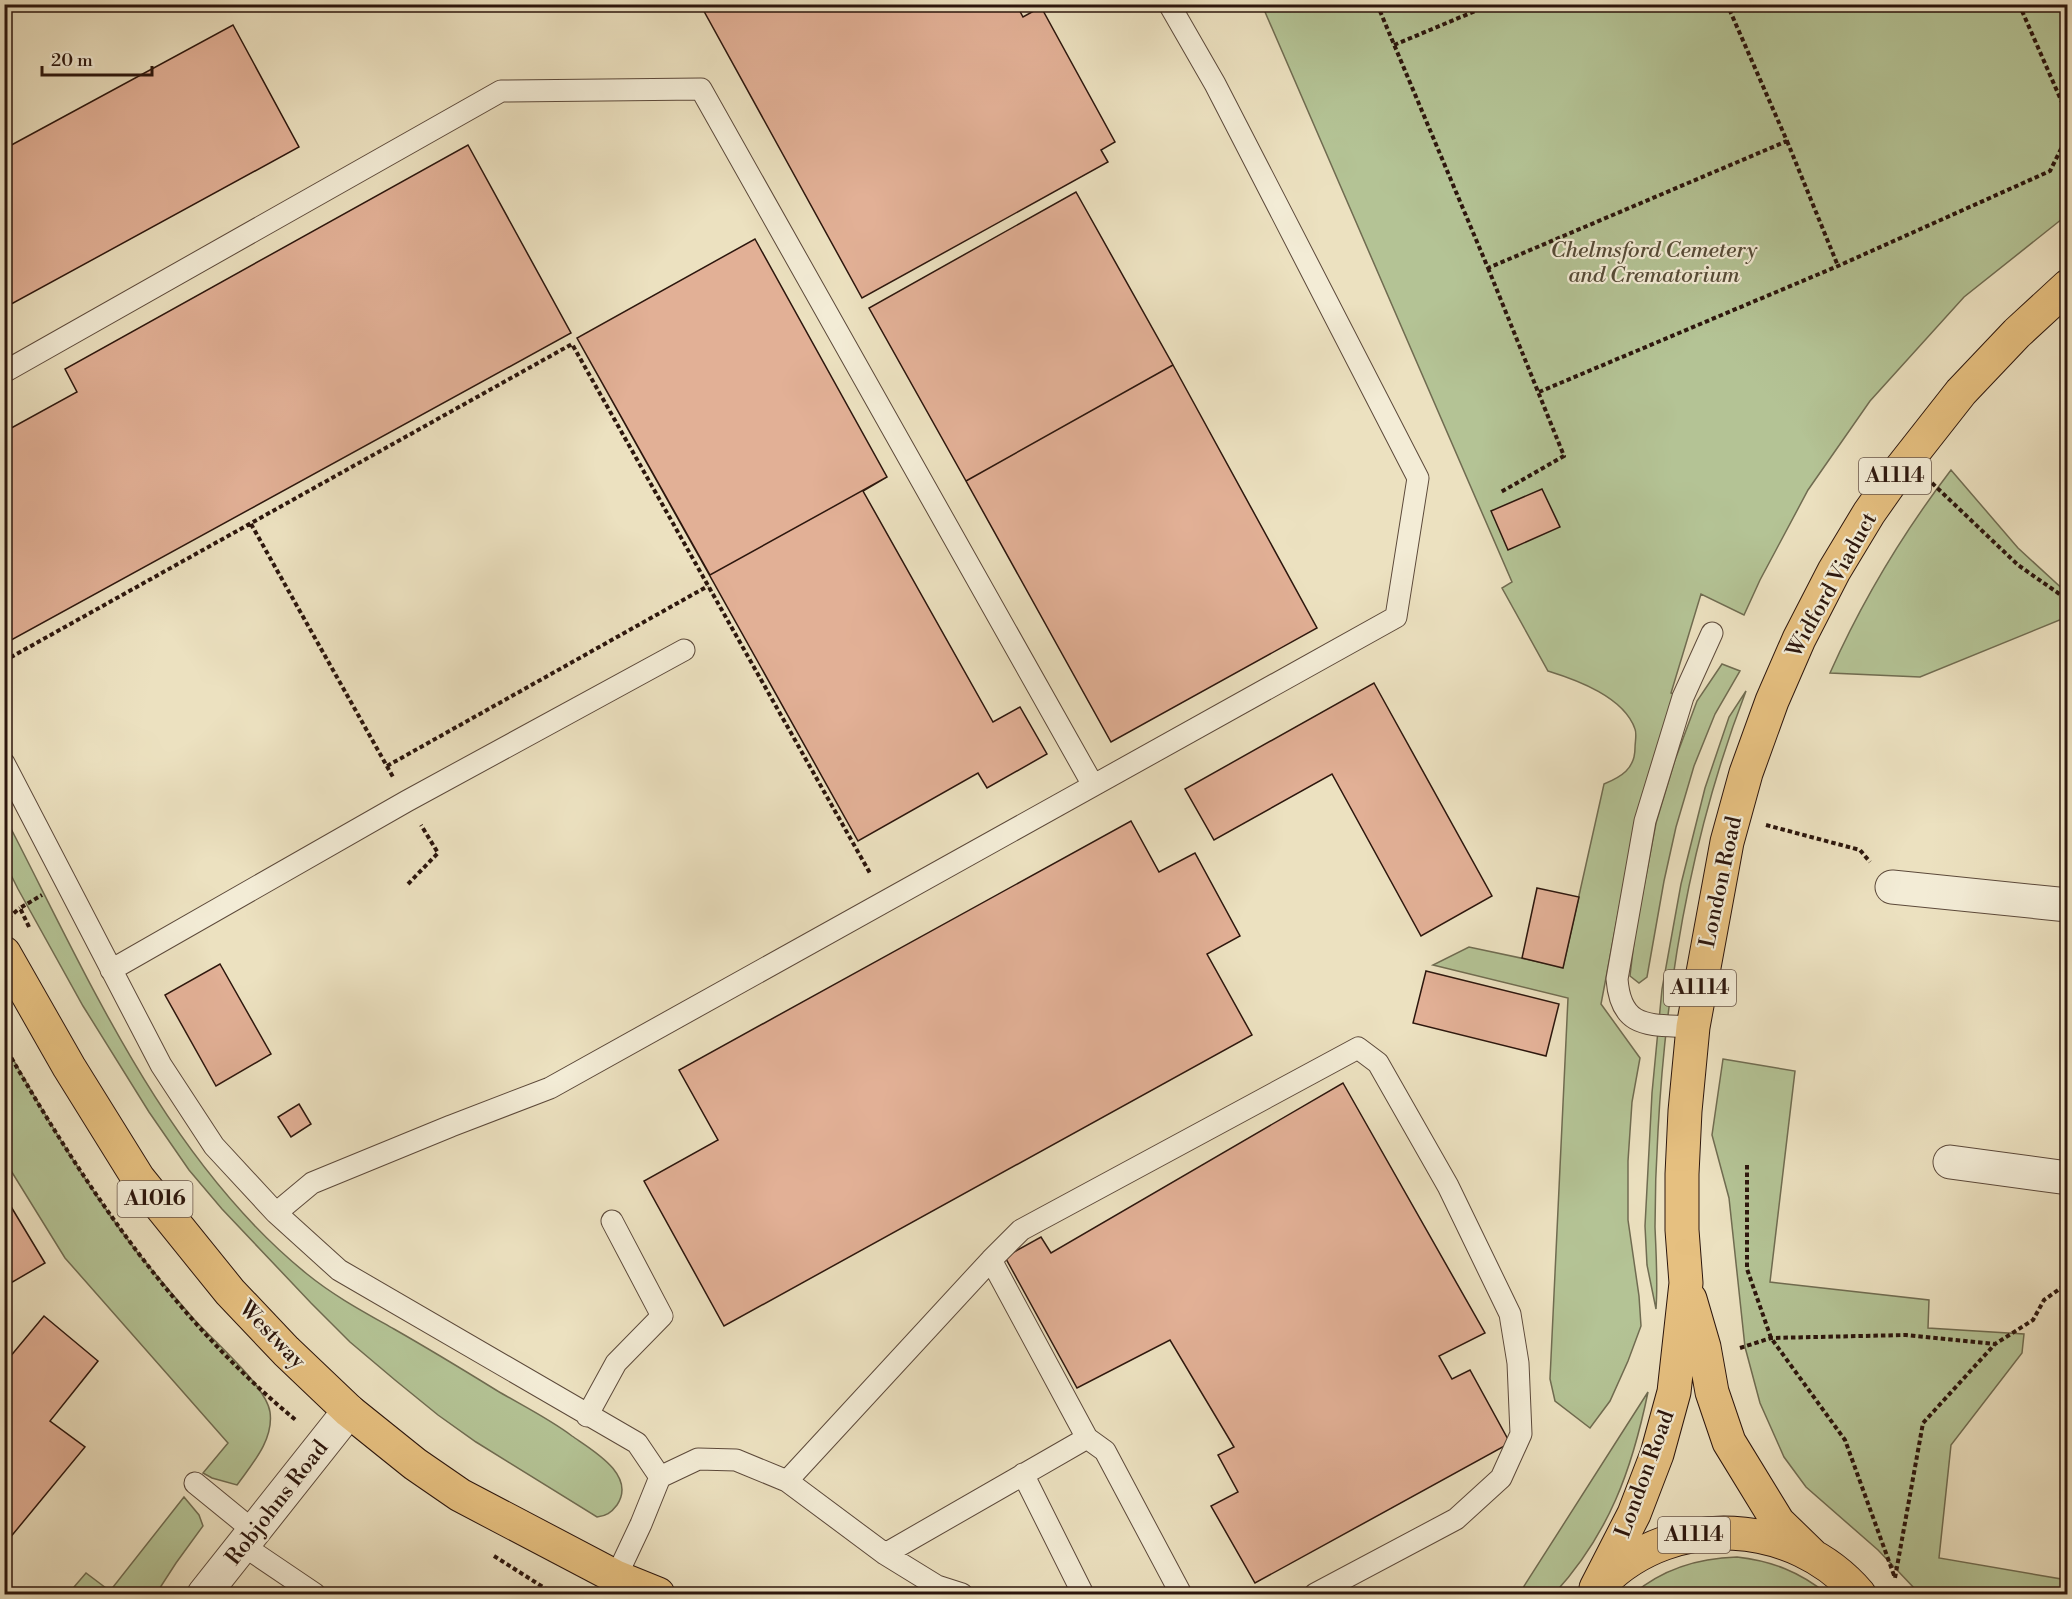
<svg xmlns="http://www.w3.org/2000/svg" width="2072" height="1599" viewBox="0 0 2072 1599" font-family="'Libre Bodoni',serif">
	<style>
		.green { fill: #b4c395; stroke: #706c51; stroke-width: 1.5 }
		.building { fill: #e2b096; stroke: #2c160d; stroke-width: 1.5 }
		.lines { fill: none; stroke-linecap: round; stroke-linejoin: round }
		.service-casing { stroke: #5c493a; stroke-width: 23 }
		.minor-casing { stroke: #5c493a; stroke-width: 35 }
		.primary-casing { stroke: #2c160d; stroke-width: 35 }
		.path { stroke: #2c160d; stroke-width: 4; stroke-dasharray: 4.5 3; stroke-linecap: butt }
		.service { stroke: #f3ecd6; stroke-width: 21 }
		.minor { stroke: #f3ecd6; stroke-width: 33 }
		.primary { stroke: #e6c080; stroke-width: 33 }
		.labels { text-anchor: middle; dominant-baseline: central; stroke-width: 4.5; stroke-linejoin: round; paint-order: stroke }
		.shield { fill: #f3ecd6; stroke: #685649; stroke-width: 1.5 }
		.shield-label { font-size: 21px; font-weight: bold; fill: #2c160d }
		.park-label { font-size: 22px; font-style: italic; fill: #554a36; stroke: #f3ecd6 }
		.street-label { font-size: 22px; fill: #2c160d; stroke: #f3ecd6 }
	</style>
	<rect width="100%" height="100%" fill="#ece1c0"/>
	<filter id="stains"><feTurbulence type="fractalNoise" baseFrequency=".00333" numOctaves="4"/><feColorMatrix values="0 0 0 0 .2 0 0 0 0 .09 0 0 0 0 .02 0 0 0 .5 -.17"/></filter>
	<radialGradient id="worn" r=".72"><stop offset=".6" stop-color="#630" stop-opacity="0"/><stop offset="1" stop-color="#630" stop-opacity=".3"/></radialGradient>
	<path class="green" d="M1262,5H2067V215L1964,297L1870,401L1808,490L1760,580L1744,615L1701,594L1671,693L1683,697L1636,819L1601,1004L1640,1058L1632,1102L1628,1161V1220L1639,1296L1641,1326L1628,1361L1610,1401L1590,1428L1555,1401L1550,1379L1568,998L1433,965L1469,947L1563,967L1604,784C1621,777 1635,769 1635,748C1635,742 1637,734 1635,729C1624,697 1577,680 1548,671L1502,588L1512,582Z
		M1951,470L2018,548L2067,593V617L1920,677L1830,673C1862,601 1903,533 1951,470Z
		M1722,664L1740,671L1715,714L1694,766L1676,827L1664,881L1647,977L1639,983L1630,976L1635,933L1656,823L1675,760L1697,701Z
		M1746,691C1692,831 1666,982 1658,1131C1656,1163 1655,1195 1655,1227C1656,1254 1658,1281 1656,1309L1647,1265L1645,1226L1652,1093L1662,989L1681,884L1705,788L1729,717Z
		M5,817C87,975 165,1159 307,1274C334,1296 364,1312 394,1329C429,1349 462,1369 496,1390C521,1405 548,1418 572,1436C592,1450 637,1475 617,1505C611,1513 606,1516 597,1517L476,1442L438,1415L395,1380L350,1342L311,1303L222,1209L189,1170L149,1112L83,1006L18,889L5,863Z
		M5,1045C45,1116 87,1187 137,1252C155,1274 174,1296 193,1318C212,1340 266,1385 270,1412C274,1440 252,1464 237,1485L212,1478L203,1473L228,1443L65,1258L5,1161Z
		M1723,1059L1795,1071L1770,1282L1929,1300L1928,1328L2024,1334L2022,1353L1951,1445L1939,1558L2067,1580V1594H1918L1915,1589L1878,1550L1806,1487L1784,1457L1760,1403L1745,1347L1729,1198L1712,1135Z
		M1648,1392C1632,1470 1609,1534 1554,1594H1519Z
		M184,1497L199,1515L203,1526L176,1563L156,1594H68L86,1573L110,1591Z
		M1737,1557C1772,1561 1800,1572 1827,1594H1633C1663,1569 1698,1558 1737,1557Z"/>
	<path class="building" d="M700,4H1016L1023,17L1041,7L1115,142L1101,150L1108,162L862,298Z
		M233,25L299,147L4,308V149Z
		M468,145L571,333L4,644V432L77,392L65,369Z
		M1076,192L1173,365L966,481L869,308Z
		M755,239L887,477L710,575L577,338Z
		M755,239L887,477L863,491L993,722L1020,707L1047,754L987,788L978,773L858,841L577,338Z
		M1173,365L1317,628L1111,742L966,481Z
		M1542,489L1560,527L1508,550L1491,511Z
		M1374,683L1492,896L1421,936L1332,774L1214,840L1185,789Z
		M1131,821L1159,872L1195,853L1240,936L1207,954L1252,1035L724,1326L644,1181L718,1140L679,1070Z
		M1537,888L1579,897L1563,968L1522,958Z
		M220,964L271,1054L216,1086L165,995Z
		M1426,971L1559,1004L1546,1056L1413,1023Z
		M1343,1083L1485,1333L1439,1356L1452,1379L1470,1370L1510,1443L1255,1583L1211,1506L1238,1492L1218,1455L1234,1447L1170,1340L1077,1388L1005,1257L1041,1237L1051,1253Z
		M299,1104L311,1124L291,1137L278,1117Z
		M4,1195L45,1263L4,1287Z
		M44,1316L98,1361L50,1421L85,1447L4,1545V1364Z"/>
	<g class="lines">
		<defs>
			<path id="service" d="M4,372L501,91L701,89L1093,785
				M4,763L161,1065L214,1146L276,1213L339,1270L637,1443L660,1477L641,1524L616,1577
				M111,970L407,801L684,650
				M1693,1027C1651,1024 1621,1031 1617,979L1645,821L1683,697L1712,633
				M276,1213L312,1183L451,1126L550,1088L1396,617L1418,478L1215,84L1169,4
				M587,1416L616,1363L662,1316L612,1221
				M1087,1438L1105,1451L1181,1594
				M1023,1474L1083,1594
				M660,1477L698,1459L736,1460L787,1481L885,1554L937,1586L962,1594
				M787,1481L991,1260L1021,1230L1358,1048L1378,1063L1448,1186L1510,1314L1518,1363L1521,1434L1501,1478L1456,1519L1315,1594
				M195,1483L255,1532
				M244,1546L315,1594
				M885,1554L1087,1438L991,1260"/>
			<path id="minor" d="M1892,887L2068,905
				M1950,1162L2068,1178
				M204,1594L349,1411"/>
			<path id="primary" d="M4,953L69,1067L138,1178L230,1292L286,1351L349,1411L415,1464L460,1495L616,1577L658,1594
				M1690,1299L1704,1347L1712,1392L1729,1442L1778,1522L1812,1555
				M1603,1582C1674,1511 1795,1519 1859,1594
				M1596,1588L1634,1514L1657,1454L1674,1392L1686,1283L1682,1230V1174L1685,1111L1693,1027L1727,842L1746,773L1772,701L1799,639L1834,571L1869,513L1895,476L1961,392L2017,333L2068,286"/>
		</defs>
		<use href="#service" class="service-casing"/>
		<use href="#minor" class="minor-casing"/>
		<use href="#primary" class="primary-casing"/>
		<path class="path" d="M1377,4L1488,268L1787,141L1727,4
			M2019,4L2068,116
			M1394,45L1492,4
			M1787,141L1838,266
			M1488,268L1564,456L1501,492
			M1539,392L1838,266L2050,171L2068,135
			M1932,483L2018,565L2068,600
			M251,524L393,777
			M4,661L572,344L871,875
			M387,766L708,586
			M1766,825L1860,850L1870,862
			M408,884L438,853L421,825
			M8,918L20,908
			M29,927L20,908L42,895
			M4,1045C82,1182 174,1321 297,1421
			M1747,1165V1269L1771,1338L1845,1440L1895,1578L1923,1423L1995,1344
			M1740,1348L1771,1338L1906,1335L1995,1344L2033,1320L2044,1300L2068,1283
			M494,1556L554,1594"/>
		<use href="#service" class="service"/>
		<use href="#minor" class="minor"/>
		<use href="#primary" class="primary"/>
	</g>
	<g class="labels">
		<g class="shield">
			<rect x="1859" y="458" width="72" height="36" rx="4.5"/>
			<rect x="1664" y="970" width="72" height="36" rx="4.5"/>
			<rect x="117.5" y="1181" width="75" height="36" rx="4.5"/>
			<rect x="1658" y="1517" width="72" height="36" rx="4.5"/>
		</g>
		<g class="shield-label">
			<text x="1895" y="476">A1114</text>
			<text x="1700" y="988">A1114</text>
			<text x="155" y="1199">A1016</text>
			<text x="1694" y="1535">A1114</text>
		</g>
		<g class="park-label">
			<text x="1654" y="250">Chelmsford Cemetery<tspan x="1654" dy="25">and Crematorium</tspan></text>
		</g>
		<g class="street-label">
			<text transform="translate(1832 585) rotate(-61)">Widford Viaduct</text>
			<text transform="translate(1721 882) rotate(-78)">London Road</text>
			<text transform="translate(272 1335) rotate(46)">Westway</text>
			<text transform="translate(1645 1474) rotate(-70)">London Road</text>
			<text transform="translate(277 1503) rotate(-52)">Robjohns Road</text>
		</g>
	</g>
	<rect width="2072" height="1599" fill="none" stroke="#ece1c0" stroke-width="24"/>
	<rect x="6" y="6" width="2060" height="1587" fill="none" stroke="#2c160d" stroke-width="3"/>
	<rect x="12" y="12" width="2048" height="1575" fill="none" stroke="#2c160d" stroke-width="1.5"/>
	<path d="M42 66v9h110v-9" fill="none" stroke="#2c160d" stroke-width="3"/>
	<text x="51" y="66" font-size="18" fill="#2c160d" stroke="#f3ecd6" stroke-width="4.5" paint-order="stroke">20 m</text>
	<rect width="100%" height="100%" filter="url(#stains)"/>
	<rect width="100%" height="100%" fill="url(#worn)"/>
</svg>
